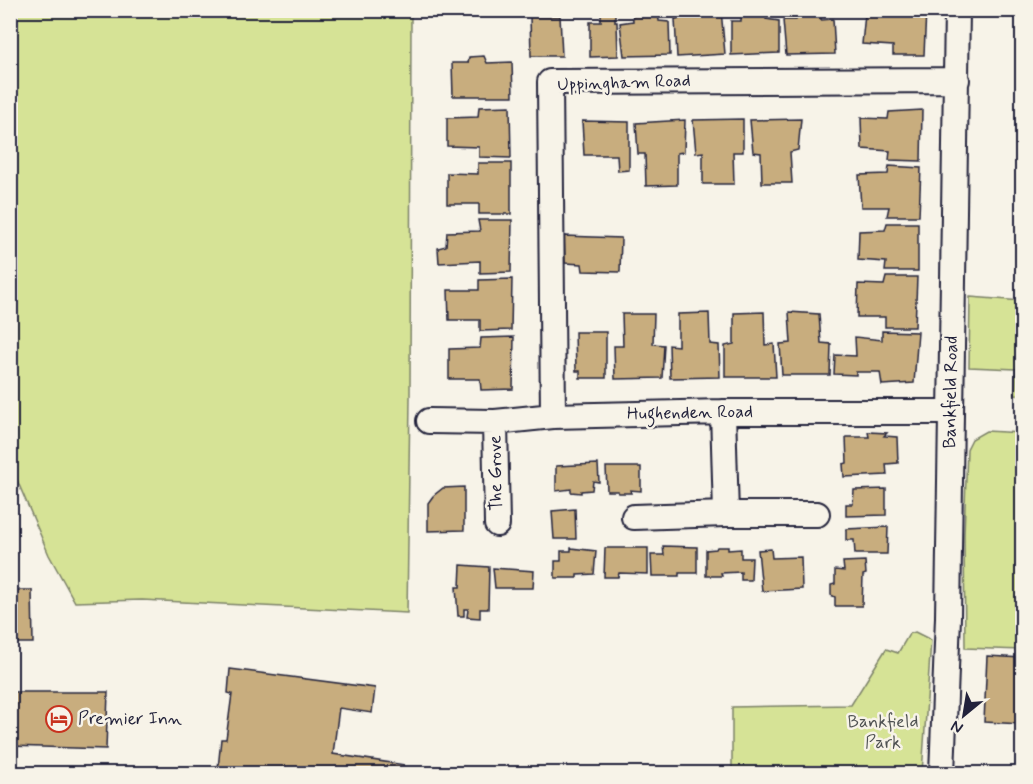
<svg xmlns="http://www.w3.org/2000/svg" width="1033" height="784" viewBox="0 0 1033 784" font-family="Mynerve,sans-serif">
	<style>
		.green { fill: #d6e396; stroke: #7c8268; stroke-width: 1.5 }
		.building { fill: #c8ad7e; stroke: #22223b; stroke-width: 1.5 }
		.lines { fill: none; stroke-linecap: round; stroke-linejoin: round }
		.minor-casing { stroke: #22223b; stroke-width: 28 }
		.minor { stroke: #f7f3e8; stroke-width: 24 }
		.labels { text-anchor: middle; dominant-baseline: central; stroke-width: 5; stroke-linejoin: round; paint-order: stroke }
		.street-label { font-size: 18px; fill: #22223b; stroke: #f7f3e8 }
		.poi-label { font-size: 18px; fill: #22223b; stroke: #f7f3e8; text-anchor: start }
		.park-label { font-size: 18px; fill: #4f5252; stroke: #f7f3e8 }
	</style>
	<rect width="100%" height="100%" fill="#f7f3e8"/>
	<filter id="ink" filterUnits="userSpaceOnUse"><feTurbulence type="fractalNoise" baseFrequency=".0167" numOctaves="2"/><feDisplacementMap in="SourceGraphic" scale="12" xChannelSelector="R" yChannelSelector="G"/><feConvolveMatrix kernelMatrix="1 2 1 2 8 2 1 2 1" color-interpolation-filters="sRGB"/></filter>
	<g filter="url(#ink)">
		<path class="green" d="M10,11H411L410,398L407,613L142,600L75,602L49,555L11,466Z
			M970,297L1022,301V396L1015,395L1016,369L969,367Z
			M986,431L1022,433V650L965,648L964,535L967,449L972,439Z
			M915,632L931,640L922,773H732V707L851,705L886,649L898,653L909,634Z"/>
		<path class="building" d="M601,10H615V22H617L618,56L590,57V22H601Z
			M632,10H658L659,21L669,22L670,55L624,56L620,23L633,21Z
			M681,10H693V17H707V10H721L725,54L677,57L675,19L681,18Z
			M741,10H766V19L779,21V53L731,55V21H741Z
			M796,10H821V20L833,19L835,54L786,55L783,20H796Z
			M891,10H926L924,55H893V46L862,44L865,14L891,12Z
			M530,16H560L562,56H531Z
			M484,56L487,63L512,62L513,96H453L452,63H468L469,57Z
			M510,106L511,158L479,157V147L447,146V118L478,117L479,107Z
			M922,110L921,161L889,160L890,151L862,149L861,118L888,119L889,112Z
			M743,119V152H733L734,184H703V152L696,153L693,120Z
			M801,119L798,150L790,152L792,183H762L761,153L753,152L750,120Z
			M685,120L684,152L677,153V185L646,186L645,154H638L636,123Z
			M582,121L629,122V170L618,171L617,155H584Z
			M478,163H511V214H479V204H447V173L478,174Z
			M889,166L921,168L919,216H887L889,207H861L859,175L888,174Z
			M478,220H512L511,272L480,273V261L439,263L438,248L446,246L447,232L480,231Z
			M887,223H918V271H885L886,262L858,260L859,231L885,230Z
			M564,236L621,238L620,272L583,271L582,264L565,263Z
			M886,277H917L915,327H885V317H857L858,284L884,285Z
			M512,279L511,330L480,331V320H449L448,290H479V280Z
			M764,312L765,345L774,344L776,377H725V346L734,344V313Z
			M789,312L819,314L821,343L831,344L830,375H782L780,344L791,343Z
			M709,313L710,344L719,345L720,377L670,378L669,345L678,346V314Z
			M622,314H654L653,344L664,345L662,378L615,379L614,346H623Z
			M882,331L918,332L914,383L882,385L880,372H856V375L834,374L835,355L856,356L855,337L882,340Z
			M575,332H606V378H580V371H576Z
			M514,337L513,389L481,390L480,379H449V349L480,348L481,338Z
			M868,432L887,433L884,436L897,437L898,463L886,464L887,475L844,477L843,464L847,463L846,437H869Z
			M598,464L599,482L593,481L592,490L581,491V493L571,492V489L556,491V466Z
			M606,467H641V491L630,490L631,493H618V491H607Z
			M464,487V530L428,531V503L433,496L443,488Z
			M886,489V515L846,516V504H853L854,490Z
			M575,509L576,539H554L552,511Z
			M888,527L887,554H855L854,540H846V529Z
			M663,546L697,547V573H679V576H652L651,555H664Z
			M717,547H728V550L741,549V558H752L751,580H741V572L721,573L722,576H706V550L716,549Z
			M571,548L596,551L594,574L577,575V578H555V561H561V551H571Z
			M605,548H648V574L619,573L618,577H604Z
			M771,549L772,558L801,557L802,589L762,591L758,550Z
			M865,561L866,574L863,575L862,606H835V597L831,595V585L835,584V570L844,571L843,562Z
			M461,565L489,567L488,609H480V618L467,617L468,609H464V616H458L456,587H460Z
			M493,568L534,571L533,588H495Z
			M10,590H32L33,643H10Z
			M987,656L1022,658V724L984,722Z
			M230,669L375,688L372,713L339,708L333,754L404,765L403,774H248L218,769L221,739H226L232,694L228,693Z
			M10,692H108L106,749L10,746Z"/>
		<g class="lines">
			<defs>
				<path id="minor" d="M723,412L726,514
					M553,416L550,82L957,80
					M429,421L495,422L553,416L723,412H950
					M495,422L497,524
					M634,517L726,514H817
					M942,774L948,617L957,10"/>
			</defs>
			<use href="#minor" class="minor-casing"/>
			<use href="#minor" class="minor"/>
		</g>
	</g>
	<defs>
		<symbol id="hotel-ring" viewBox="-11 -11 22 22"><circle r="9.5" fill="#f7f3e8" stroke="#c8321e" stroke-width="1.5"/><path d="M-6-4.5h1.5V1H6V5H4.5V3h-9V5H-6ZM-4 0a1.8 1.8 0 1 1 3.6 0ZM.5 0V-2.5h3Q6-2.5 6 0Z" fill="#c8321e"/></symbol>
	</defs>
	<g fill-rule="evenodd">
		<use href="#hotel-ring" x="44" y="704" width="30" height="30"/>
	</g>
	<g class="labels">
		<g class="street-label">
			<text transform="translate(624 83) rotate(-2)">Uppingham Road</text>
			<text transform="translate(951 392) rotate(-89)">Bankfield Road</text>
			<text transform="translate(690 413) rotate(-1)">Hughenden Road</text>
			<text transform="translate(496 473) rotate(-91)">The Grove</text>
		</g>
		<g class="poi-label">
			<text x="78" y="719">Premier Inn</text>
		</g>
		<g class="park-label">
			<text x="883" y="722">Bankfield<tspan x="883" dy="21">Park</tspan></text>
		</g>
	</g>
	<rect width="1033" height="784" fill="none" stroke="#f7f3e8" stroke-width="36"/>
	<rect x="18" y="18" width="997" height="748" fill="none" stroke="#22223b" stroke-width="2" filter="url(#ink)"/>
	<g transform="translate(964 715) rotate(210)" stroke="#f7f3e8" stroke-width="4.5" paint-order="stroke">
	<path d="M0-4.5L10 22L0 15L-10 22Z" fill="#22223b"/>
	<text y="-9" font-size="16" font-weight="bold" text-anchor="middle" fill="#22223b">N</text>
	</g>
</svg>
